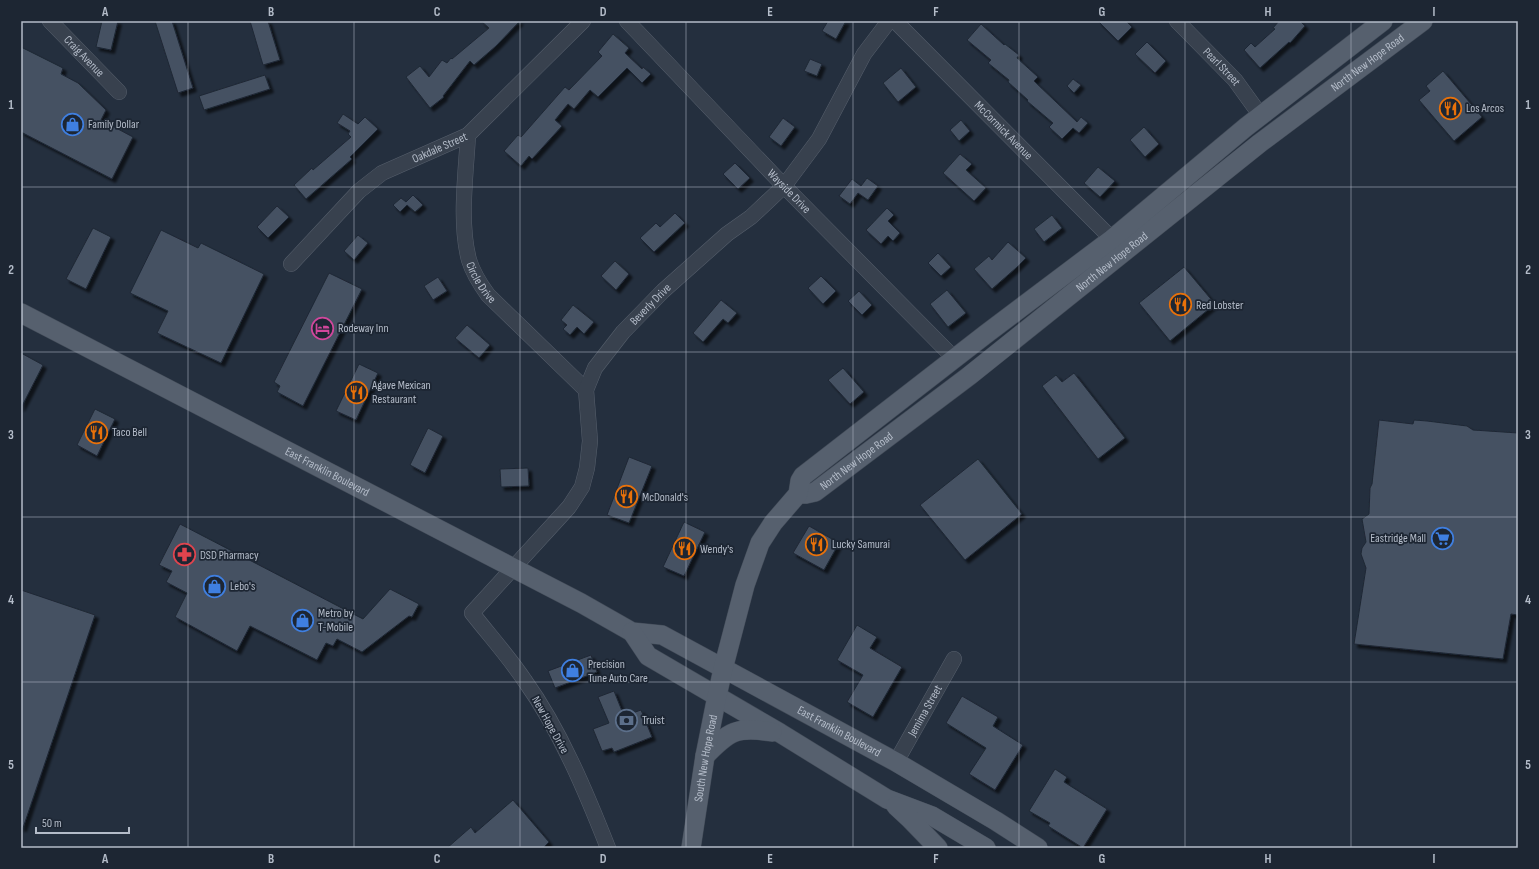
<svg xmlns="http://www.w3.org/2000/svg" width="1539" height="869" viewBox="0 0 1539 869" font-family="'Sofia Sans Condensed',sans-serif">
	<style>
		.building { fill: #455162; stroke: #1f2835; filter: url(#shadow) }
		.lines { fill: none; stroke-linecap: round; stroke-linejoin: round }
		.minor-casing { stroke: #565f6c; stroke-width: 16 }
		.major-casing { stroke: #414a57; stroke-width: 20 }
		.minor { stroke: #38414e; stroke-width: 15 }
		.major { stroke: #56606e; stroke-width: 19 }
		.grid { fill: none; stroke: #b4bcc9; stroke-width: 1; stroke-opacity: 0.55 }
		.labels { text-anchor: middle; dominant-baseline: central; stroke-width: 3.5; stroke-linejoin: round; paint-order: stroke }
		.street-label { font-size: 12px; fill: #b4bcc9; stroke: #1d2633 }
		.poi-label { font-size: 12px; fill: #b4bcc9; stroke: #1d2633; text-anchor: start }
		.neatline { fill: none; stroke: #b4bcc9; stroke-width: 1.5 }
		.grid-label { font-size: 13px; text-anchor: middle; font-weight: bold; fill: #b4bcc9 }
	</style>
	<defs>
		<filter id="shadow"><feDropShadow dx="3.5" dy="3.5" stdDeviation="1" flood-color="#0009"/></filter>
	</defs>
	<rect width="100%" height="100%" fill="#242f3e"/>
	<path class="building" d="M102,21H118L111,50L96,47Z
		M155,21H172L193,88L178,93Z
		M250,21H268L280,60L263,65Z
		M481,21H520L496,46L474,65L470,61L443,96L444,97L430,108L406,77L420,66L429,77L442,60L447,63L451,58L452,59L489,28Z
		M828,21H846L836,39L822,31Z
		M1098,21H1126L1132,27L1118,41Z
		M1279,21H1300L1305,26L1290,43L1289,42L1260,68L1244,50L1251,43L1255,47L1275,29L1273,28Z
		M981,24L1004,45L1005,44L1019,55L1017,58L1038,77L1034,81L1077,122L1081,117L1088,123L1079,133L1073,128L1062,139L1049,127L1053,123L1027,101L1028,100L1008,82L1009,80L988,63L991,60L967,40Z
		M613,34L629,48L625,53L642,69L643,67L651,74L642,83L627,68L598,97L590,90L574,109L568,104L555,120L562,126L532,159L529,156L521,166L504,151L518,135L521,137L565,87L569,90L602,56L598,52Z
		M1147,42L1166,61L1155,73L1135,54Z
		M21,47L63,68L61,74L78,83L106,110L101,120L133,137L112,179L21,132Z
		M810,59L822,64L817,76L804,71Z
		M901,68L916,87L898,102L883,83Z
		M1443,71L1482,117L1454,141L1419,100L1430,91L1426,86Z
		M265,75L270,89L204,110L199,96Z
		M1073,79L1081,85L1074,93L1067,86Z
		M343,114L358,124L365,117L378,129L350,157L352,159L306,199L294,185L312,168L313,170L351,137L348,134L350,131L337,123Z
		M783,118L795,127L781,146L769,137Z
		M961,120L970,131L959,141L950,130Z
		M1144,127L1159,144L1145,157L1130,140Z
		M960,154L972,164L966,170L986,188L974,201L943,173Z
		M735,163L750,178L738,189L723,174Z
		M1098,167L1115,181L1100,197L1084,183Z
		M867,178L878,186L868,200L858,193L850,204L839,196L852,179L861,186Z
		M413,195L423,205L415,212L407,205L400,212L393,205L401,198L406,202Z
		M277,206L289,217L268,238L257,227Z
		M887,208L894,215L888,221L900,233L893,241L888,236L881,244L866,230Z
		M675,213L685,223L654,252L640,238L656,223L660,227Z
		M1052,215L1062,228L1044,242L1034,229Z
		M93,228L111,237L86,289L66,279Z
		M161,230L198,248L201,243L264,274L221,363L157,333L168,311L130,293Z
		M358,235L368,243L354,260L344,251Z
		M1008,242L1026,258L1016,268L992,289L974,269L989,256L992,260Z
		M938,253L951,267L941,276L928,263Z
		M615,261L629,274L616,290L601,276Z
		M1184,267L1215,304L1170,341L1139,303Z
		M329,273L362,289L303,406L277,392L280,386L274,382Z
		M821,276L836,291L823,304L808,288Z
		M438,277L447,291L433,300L424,286Z
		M947,290L966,313L948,327L930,304Z
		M859,291L872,305L862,315L848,301Z
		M721,300L737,313L728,323L723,319L703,342L693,333Z
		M573,305L594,322L584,334L577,327L570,335L563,329L567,325L561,320Z
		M467,325L490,345L479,358L455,338Z
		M21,353L43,365L21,408Z
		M359,364L378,373L356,420L336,411Z
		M843,368L864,392L850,404L828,380Z
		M1074,373L1125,438L1098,459L1042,386L1056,375L1062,382Z
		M95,409L115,419L97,456L77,445Z
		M1379,420L1413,424L1414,420L1427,421L1467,426L1473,430L1518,433V615L1511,614L1503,659L1354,644L1366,568L1361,554L1362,548L1366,542L1362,519L1369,514L1370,488L1372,484Z
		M428,428L443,436L425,473L410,465Z
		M629,457L652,466L629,523L607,515Z
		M978,459L1022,514L965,560L920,505Z
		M528,468L529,486L501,487L500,469Z
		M684,522L705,532L684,576L663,567Z
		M180,524L363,619L390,589L419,604L412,617L409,616L362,652L337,639L333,646L326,643L317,660L250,626L237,651L175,617L187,593L166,582L172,571L159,565Z
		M809,526L839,543L824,570L793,553Z
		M21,590L95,615L23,828H21Z
		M857,625L877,637L870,648L902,667L873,717L847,702L863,675L837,660Z
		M591,655L597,672L555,688L548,671Z
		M614,691L624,716L641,710L652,737L614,752L612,748L602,751L593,729L609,723L598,697Z
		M962,696L998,717L993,726L1023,745L995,790L969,774L986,748L946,723Z
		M1055,769L1067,777L1064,782L1107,809L1083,848L1048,826L1050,823L1029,811Z
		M513,800L549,842L543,848H447L471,827L475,833Z"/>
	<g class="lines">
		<defs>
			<g id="minor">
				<path id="s1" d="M50,21L119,92"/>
				<path id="s2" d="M627,21L784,186L954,358"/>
				<path id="s3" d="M895,21L1112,239"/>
				<path id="s4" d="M1177,21L1235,80L1261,116"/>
				<path id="s5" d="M468,135C466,174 459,222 469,260C473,273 480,284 488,295L586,390"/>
				<path id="s6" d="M291,264L359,191L382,173L468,135L583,21"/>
				<path id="s7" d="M896,762L954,659"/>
				<path id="s8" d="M608,848C586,792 560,730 525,681C509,657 490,636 472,613L569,507L582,487L587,468L590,441L586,390L595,368L623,332L663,291L727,234L751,217L784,186L819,139L864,54L889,21"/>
			</g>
			<g id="major">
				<path id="s9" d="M21,313L581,603L632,632L662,635L896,762L996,821L1038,848"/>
				<path id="s10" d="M798,494H806L815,492L969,376L1260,143L1423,21"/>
				<path d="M632,632L648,656L780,733L887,799L932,816L986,848"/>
				<path d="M705,756C729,731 737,726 772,732"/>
				<path d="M896,806L910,819L938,848"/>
				<path id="s11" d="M691,848L705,756L717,696L723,669L745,585L760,543L773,523L798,494L800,481L803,476L986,334L1112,239L1246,127L1383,21"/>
			</g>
		</defs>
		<use href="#minor" class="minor-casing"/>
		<use href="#major" class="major-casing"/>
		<use href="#minor" class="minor"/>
		<use href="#major" class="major"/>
	</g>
	<path class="grid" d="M188,21V848M354,21V848M520,21V848M686,21V848M853,21V848M1019,21V848M1185,21V848M1351,21V848M21,187H1518M21,352H1518M21,517H1518M21,682H1518"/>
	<defs>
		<symbol id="restaurant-ring" viewBox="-11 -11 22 22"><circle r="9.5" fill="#1d2633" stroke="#e8710a" stroke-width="1.5"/><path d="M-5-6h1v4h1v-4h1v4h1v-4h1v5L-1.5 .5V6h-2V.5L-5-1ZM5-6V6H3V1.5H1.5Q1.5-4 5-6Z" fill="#e8710a"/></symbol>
		<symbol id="shop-ring" viewBox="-11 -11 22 22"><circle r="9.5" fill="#1d2633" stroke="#3f7fe0" stroke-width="1.5"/><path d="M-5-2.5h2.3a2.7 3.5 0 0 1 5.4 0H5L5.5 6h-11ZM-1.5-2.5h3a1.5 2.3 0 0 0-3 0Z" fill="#3f7fe0"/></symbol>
		<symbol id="hotel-ring" viewBox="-11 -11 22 22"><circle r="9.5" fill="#1d2633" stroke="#d1479c" stroke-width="1.5"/><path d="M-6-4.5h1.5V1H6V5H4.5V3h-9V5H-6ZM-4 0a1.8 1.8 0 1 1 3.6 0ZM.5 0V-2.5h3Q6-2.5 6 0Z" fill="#d1479c"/></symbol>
		<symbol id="supermarket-ring" viewBox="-11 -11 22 22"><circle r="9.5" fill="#1d2633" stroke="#3f7fe0" stroke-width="1.5"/><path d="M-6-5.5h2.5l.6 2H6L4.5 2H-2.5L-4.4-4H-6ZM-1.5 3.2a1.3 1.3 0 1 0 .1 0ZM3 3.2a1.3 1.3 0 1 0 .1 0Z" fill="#3f7fe0"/></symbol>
		<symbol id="pharmacy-ring" viewBox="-11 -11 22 22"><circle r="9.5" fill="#1d2633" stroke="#e0444e" stroke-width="1.5"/><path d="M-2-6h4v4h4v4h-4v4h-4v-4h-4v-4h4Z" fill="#e0444e"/></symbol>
		<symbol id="bank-ring" viewBox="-11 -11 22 22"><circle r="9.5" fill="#1d2633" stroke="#5c6f8a" stroke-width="1.5"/><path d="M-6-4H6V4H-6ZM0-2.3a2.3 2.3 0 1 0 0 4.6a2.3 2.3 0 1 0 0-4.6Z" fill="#5c6f8a"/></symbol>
	</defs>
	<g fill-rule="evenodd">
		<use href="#restaurant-ring" x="1438" y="96" width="25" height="25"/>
		<use href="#shop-ring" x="60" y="112" width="25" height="25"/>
		<use href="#restaurant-ring" x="1168" y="292" width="25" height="25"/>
		<use href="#hotel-ring" x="310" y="316" width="25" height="25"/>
		<use href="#restaurant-ring" x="344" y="380" width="25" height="25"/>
		<use href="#restaurant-ring" x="84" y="420" width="25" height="25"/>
		<use href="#restaurant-ring" x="614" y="484" width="25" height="25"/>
		<use href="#supermarket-ring" x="1430" y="526" width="25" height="25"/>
		<use href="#restaurant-ring" x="804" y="532" width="25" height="25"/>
		<use href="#restaurant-ring" x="672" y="536" width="25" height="25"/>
		<use href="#pharmacy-ring" x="172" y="542" width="25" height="25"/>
		<use href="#shop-ring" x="202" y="574" width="25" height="25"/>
		<use href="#shop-ring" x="290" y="608" width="25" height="25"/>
		<use href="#shop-ring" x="560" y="658" width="25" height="25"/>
		<use href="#bank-ring" x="614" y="708" width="25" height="25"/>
	</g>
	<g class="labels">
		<g class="street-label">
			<text stroke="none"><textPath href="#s1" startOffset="49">Craig Avenue</textPath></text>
			<text stroke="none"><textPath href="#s10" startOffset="717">North New Hope Road</textPath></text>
			<text stroke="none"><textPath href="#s4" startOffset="64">Pearl Street</textPath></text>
			<text stroke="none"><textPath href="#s3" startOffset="154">McCormick Avenue</textPath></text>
			<text stroke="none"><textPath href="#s6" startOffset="192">Oakdale Street</textPath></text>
			<text stroke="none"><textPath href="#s2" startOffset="235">Wayside Drive</textPath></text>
			<text stroke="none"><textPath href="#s10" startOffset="393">North New Hope Road</textPath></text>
			<text stroke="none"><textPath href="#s5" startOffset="151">Circle Drive</textPath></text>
			<text stroke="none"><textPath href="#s8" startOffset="647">Beverly Drive</textPath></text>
			<text stroke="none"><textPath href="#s10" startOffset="69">North New Hope Road</textPath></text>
			<text stroke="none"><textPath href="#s9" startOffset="345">East Franklin Boulevard</textPath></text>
			<text stroke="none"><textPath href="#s7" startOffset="59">Jemima Street</textPath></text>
			<text transform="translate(550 725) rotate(61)">New Hope Drive</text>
			<text stroke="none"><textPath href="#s9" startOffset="921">East Franklin Boulevard</textPath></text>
			<text stroke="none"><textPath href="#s11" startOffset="91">South New Hope Road</textPath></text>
		</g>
		<g class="poi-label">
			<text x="1466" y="108">Los Arcos</text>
			<text x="88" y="124">Family Dollar</text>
			<text x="1196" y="305">Red Lobster</text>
			<text x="338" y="328">Rodeway Inn</text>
			<text x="372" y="385">Agave Mexican<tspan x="372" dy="14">Restaurant</tspan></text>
			<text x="112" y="432">Taco Bell</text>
			<text x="642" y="497">McDonald's</text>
			<text x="1426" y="538" text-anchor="end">Eastridge Mall</text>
			<text x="832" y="544">Lucky Samurai</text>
			<text x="700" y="549">Wendy's</text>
			<text x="200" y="555">DSD Pharmacy</text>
			<text x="230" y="586">Lebo's</text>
			<text x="318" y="613">Metro by<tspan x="318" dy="14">T-Mobile</tspan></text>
			<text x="588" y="664">Precision<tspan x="588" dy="14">Tune Auto Care</tspan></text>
			<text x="642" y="720">Truist</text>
		</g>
	</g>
	<rect width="1539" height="869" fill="none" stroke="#1d2633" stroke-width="44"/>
	<path d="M36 827v6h93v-6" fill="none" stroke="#b4bcc9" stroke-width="2"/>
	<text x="42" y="827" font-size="12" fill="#b4bcc9" stroke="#1d2633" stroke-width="3" paint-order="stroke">50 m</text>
	<rect x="22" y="22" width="1495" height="825" class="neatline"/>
	<g class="grid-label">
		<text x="105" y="16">A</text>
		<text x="271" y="16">B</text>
		<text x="437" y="16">C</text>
		<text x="603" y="16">D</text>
		<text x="770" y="16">E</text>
		<text x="936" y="16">F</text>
		<text x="1102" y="16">G</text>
		<text x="1268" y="16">H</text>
		<text x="1434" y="16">I</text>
		<text x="11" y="109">1</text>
		<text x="1528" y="109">1</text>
		<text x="11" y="274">2</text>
		<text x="1528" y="274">2</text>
		<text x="11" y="439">3</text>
		<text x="1528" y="439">3</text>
		<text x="11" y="604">4</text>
		<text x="1528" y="604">4</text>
		<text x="11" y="769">5</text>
		<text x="1528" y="769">5</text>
		<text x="105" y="863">A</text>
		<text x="271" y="863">B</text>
		<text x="437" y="863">C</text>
		<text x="603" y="863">D</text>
		<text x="770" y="863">E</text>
		<text x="936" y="863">F</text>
		<text x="1102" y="863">G</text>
		<text x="1268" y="863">H</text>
		<text x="1434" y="863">I</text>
	</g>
</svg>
